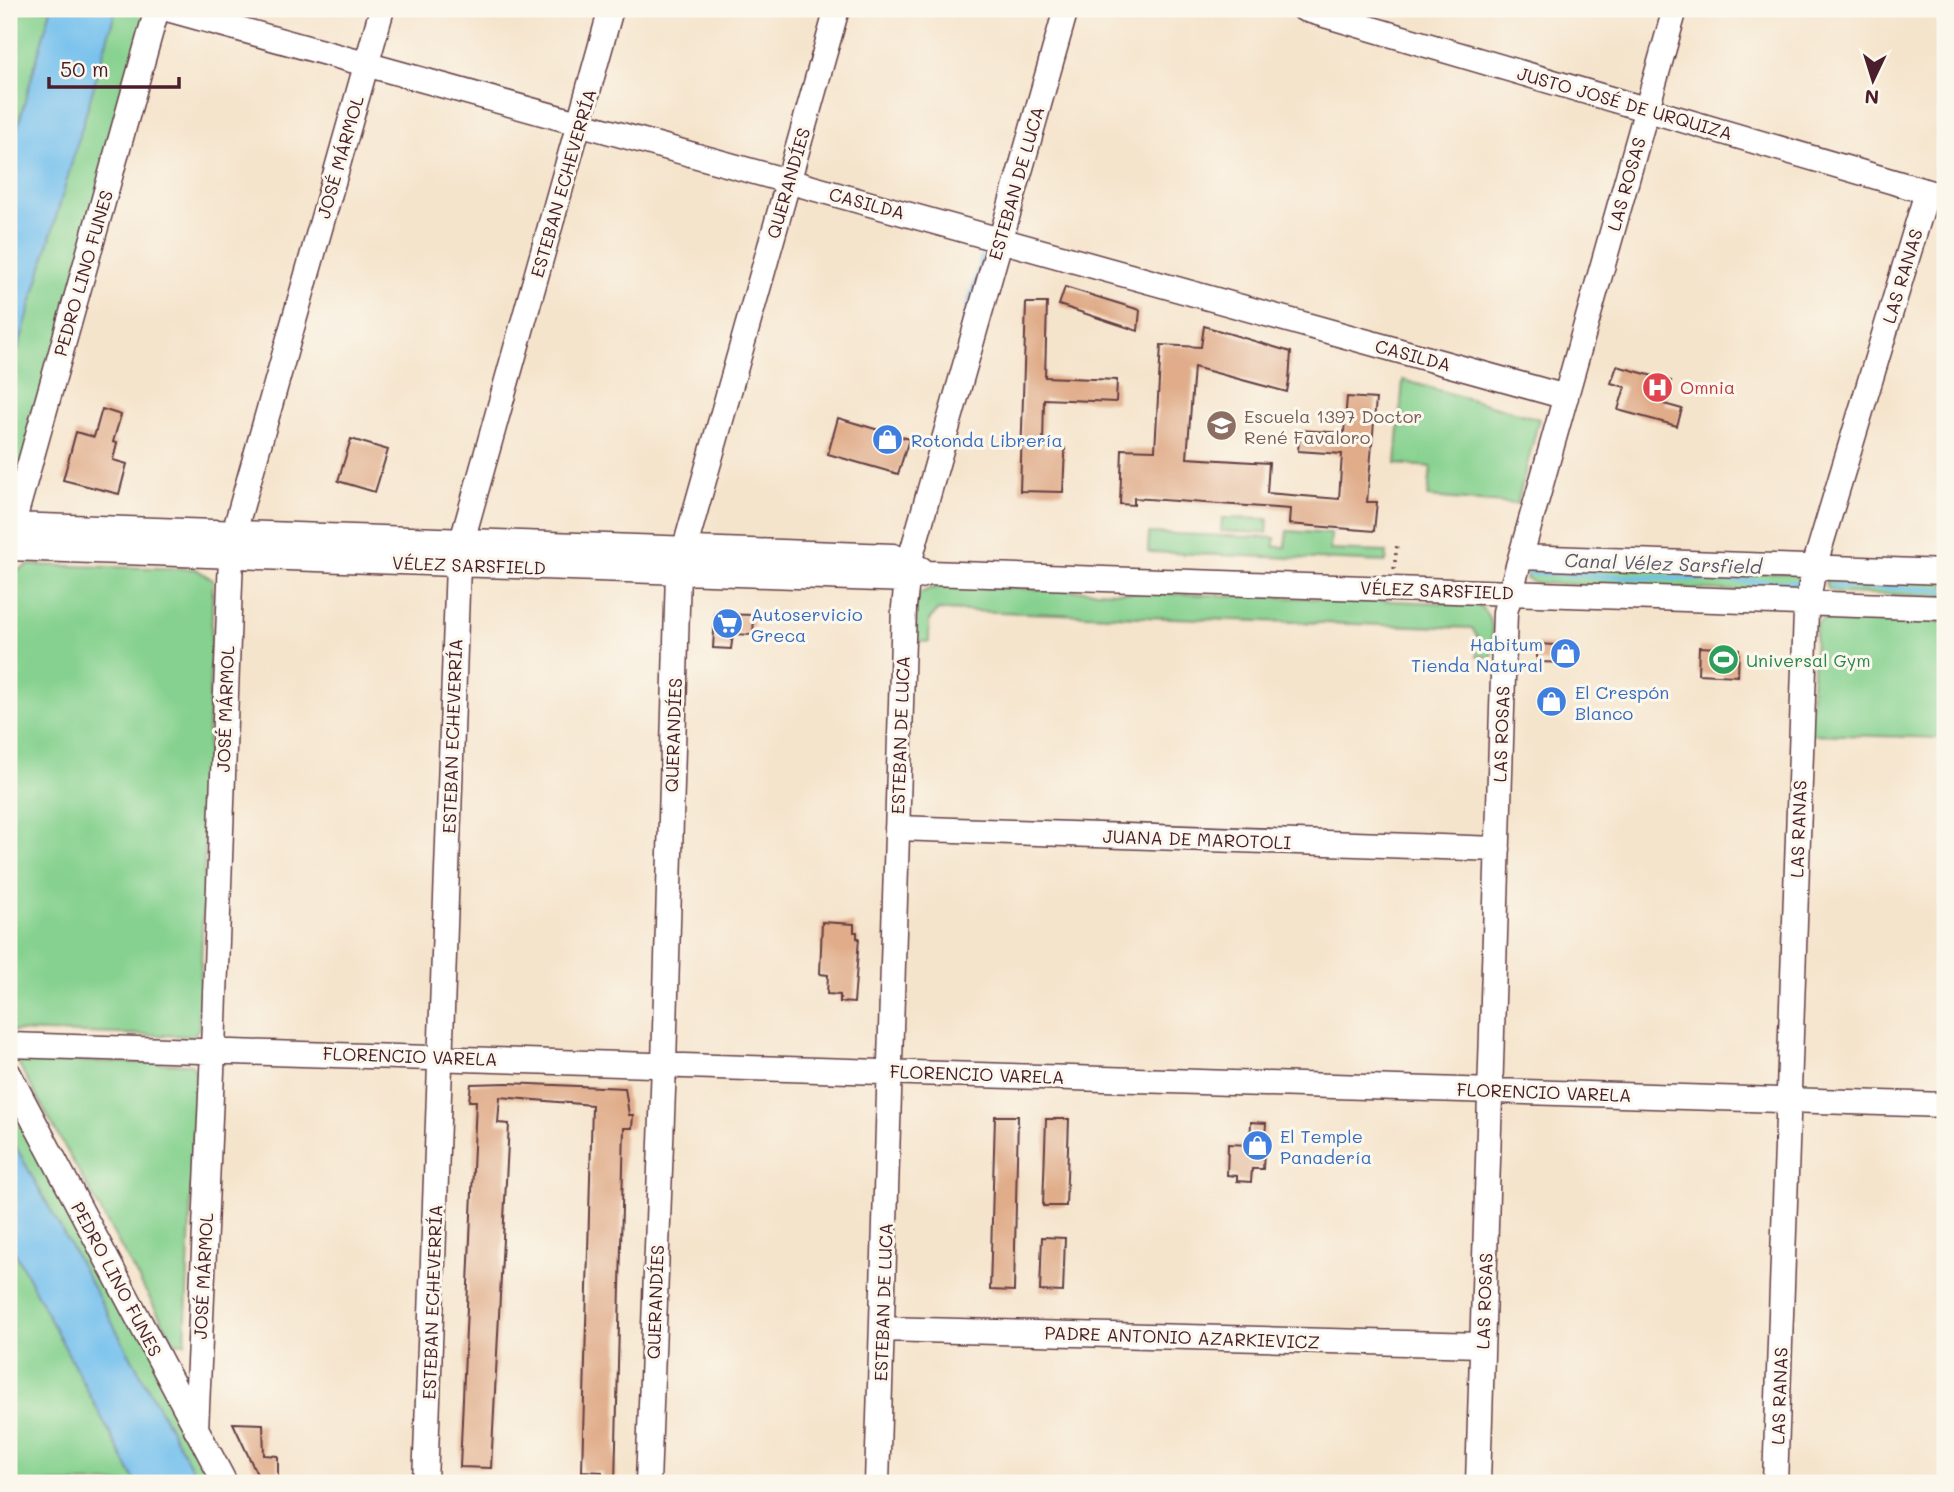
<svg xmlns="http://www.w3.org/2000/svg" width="1954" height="1492" viewBox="0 0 1954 1492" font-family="Mali,sans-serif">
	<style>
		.green { fill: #86d18f; stroke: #68785d; stroke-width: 2 }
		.water { fill: #73c0ed; stroke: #5e708c; stroke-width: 2 }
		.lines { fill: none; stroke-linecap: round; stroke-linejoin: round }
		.stream { stroke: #73c0ed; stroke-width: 5 }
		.building { fill: #e0ac89 }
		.minor-casing { stroke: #643d43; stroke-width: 27 }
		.path { stroke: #643d43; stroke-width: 3.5; stroke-dasharray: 2 5; stroke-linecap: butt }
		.minor { stroke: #fff; stroke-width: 24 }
		.labels { text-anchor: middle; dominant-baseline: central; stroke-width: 6; stroke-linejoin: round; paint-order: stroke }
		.street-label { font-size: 18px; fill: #4a1f2b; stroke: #fbf7ec }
		.health-label { font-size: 18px; fill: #be3a42; stroke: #fbf7ec; text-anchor: start }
		.education-label { font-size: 18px; fill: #785e54; stroke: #fbf7ec; text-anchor: start }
		.shop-label { font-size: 18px; fill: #366cbe; stroke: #fbf7ec; text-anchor: start }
		.leisure-label { font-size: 18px; fill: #27864d; stroke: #fbf7ec; text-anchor: start }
		.water-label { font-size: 19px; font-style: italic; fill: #58576f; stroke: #fbf7ec }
	</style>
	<rect width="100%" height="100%" fill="#fbf7ec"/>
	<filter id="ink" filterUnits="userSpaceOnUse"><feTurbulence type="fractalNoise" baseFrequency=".0143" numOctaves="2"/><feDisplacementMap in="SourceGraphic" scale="14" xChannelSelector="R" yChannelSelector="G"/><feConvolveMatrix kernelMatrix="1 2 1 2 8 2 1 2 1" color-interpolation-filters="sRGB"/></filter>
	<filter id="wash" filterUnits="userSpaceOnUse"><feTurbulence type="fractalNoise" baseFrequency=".00686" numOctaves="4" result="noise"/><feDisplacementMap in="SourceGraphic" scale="28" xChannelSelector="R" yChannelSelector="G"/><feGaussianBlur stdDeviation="1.57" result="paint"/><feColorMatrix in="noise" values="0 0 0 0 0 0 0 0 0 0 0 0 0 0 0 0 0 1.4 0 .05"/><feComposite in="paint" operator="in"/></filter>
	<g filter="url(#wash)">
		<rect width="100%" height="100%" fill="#f5e4cc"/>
		<path class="green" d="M9,9H157L9,538Z
			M1403,380L1539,419L1517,504L1428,497L1431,467L1396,464Z
			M1222,518L1268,519L1267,533L1221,531Z
			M1287,531L1331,534L1330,550L1387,552L1386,562L1148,552L1149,533L1275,538V547H1285Z
			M1529,564L1804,574V589L1795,593L1535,583L1526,579Z
			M28,565L196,569L213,580L199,1028L193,1036L9,1031V600L17,571Z
			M1825,577L1945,578V596L1838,593L1828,589Z
			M947,586L1477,604C1497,619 1492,634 1492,657L1477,656L1478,638L1472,628L938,610L929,620V642L916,641V604L919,594L929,589Z
			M1836,617L1945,622V738L1809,734L1816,624L1823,619Z
			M22,1060L191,1064L196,1071L185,1343L174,1342L19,1065Z
			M9,1074L225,1483H9Z"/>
		<path class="water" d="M51,9H116L9,381V157Z
			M9,1134L200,1483H136L9,1241Z"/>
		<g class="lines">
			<path class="stream" d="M964,323L982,258
				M1528,573L1797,583
				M1833,586L1945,590"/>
		</g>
		<g id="blocks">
			<path class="building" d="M1065,287L1140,310L1138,331L1059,305Z
				M1026,303H1047L1045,377L1117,380L1116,402L1044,399L1043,447L1065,448L1063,492L1020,491Z
				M1204,326L1291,352L1289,381L1287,392L1194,367L1187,458L1269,463L1267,493L1339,499L1342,454L1298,451L1300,430L1344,433L1347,397L1376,399L1367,502H1377L1374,531L1289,524L1290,509L1134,498V505L1120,504L1122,449L1155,450L1161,345L1201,347Z
				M1617,366L1671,381L1664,404L1682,409L1677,426L1618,410L1625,387L1611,383Z
				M102,409L121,415L113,442L117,443L113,460L127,464L119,494L63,480L76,432L94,437Z
				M838,418L909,439L898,474L828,454Z
				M351,439L388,450L375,492L338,481Z
				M715,614L754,615L753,635L733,634L731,649L713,648Z
				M1537,644L1574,646L1573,663L1537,662Z
				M1699,647L1739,649L1738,676L1698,674Z
				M822,922L854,924V932H857V938H859L854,1003L840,1002V995L827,994L828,975L820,974Z
				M507,1083L625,1088L629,1115H633L632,1128H624L615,1483H602V1472L582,1471L592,1105L500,1097L498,1123L509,1124L491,1468L460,1467L476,1101H469L471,1084Z
				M995,1116H1018L1014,1291L990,1290Z
				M1046,1119H1069L1066,1206H1043Z
				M1251,1122L1266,1123L1263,1169H1252L1251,1182L1237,1181V1176L1227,1175L1228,1144L1250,1145Z
				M1042,1237L1065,1238L1063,1292L1040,1291Z
				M233,1423L263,1424L264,1455L278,1456V1483H261Z"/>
		</g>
	</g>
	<g filter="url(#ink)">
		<use href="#blocks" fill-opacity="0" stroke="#643d43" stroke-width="2"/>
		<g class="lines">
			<defs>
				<path id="minor" d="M167,9L1566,397
					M1304,9L1945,197
					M12,525L893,556L921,569
					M9,538L157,9
					M9,548L907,580L929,573L1945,608
					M1521,557L1945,572
					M897,828L1498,849
					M9,1045L1945,1105
					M9,1074L225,1483
					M882,1329L1482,1345
					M196,1430L213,1050L231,556L234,533L382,9
					M425,1483L458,564L462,541L611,9
					M648,1483L664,1064L678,572L837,9
					M877,1483L904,607L909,563L1066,9
					M1478,1483L1505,612L1675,9
					M1775,1483L1806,612L1814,567L1927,192"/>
			</defs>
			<use href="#minor" class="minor-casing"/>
			<path class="path" d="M1394,569L1397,545"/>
			<use href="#minor" class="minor"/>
		</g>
	</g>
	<defs>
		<symbol id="hospital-disc" viewBox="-11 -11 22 22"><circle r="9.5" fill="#e0444e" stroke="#fbf7ec"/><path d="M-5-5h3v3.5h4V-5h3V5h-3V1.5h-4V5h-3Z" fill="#fff"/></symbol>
		<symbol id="school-disc" viewBox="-11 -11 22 22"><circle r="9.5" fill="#8d6e63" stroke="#fbf7ec"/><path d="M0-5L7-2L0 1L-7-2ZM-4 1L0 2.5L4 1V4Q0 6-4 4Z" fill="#fff"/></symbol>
		<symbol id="shop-disc" viewBox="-11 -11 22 22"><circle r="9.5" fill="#3f7fe0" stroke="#fbf7ec"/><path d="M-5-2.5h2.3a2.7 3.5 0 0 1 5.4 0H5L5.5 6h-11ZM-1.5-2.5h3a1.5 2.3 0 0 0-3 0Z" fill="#fff"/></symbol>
		<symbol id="supermarket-disc" viewBox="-11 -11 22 22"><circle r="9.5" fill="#3f7fe0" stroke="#fbf7ec"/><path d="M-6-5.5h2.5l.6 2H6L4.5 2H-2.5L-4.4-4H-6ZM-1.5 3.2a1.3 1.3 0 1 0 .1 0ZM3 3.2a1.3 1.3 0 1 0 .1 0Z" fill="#fff"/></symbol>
		<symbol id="stadium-disc" viewBox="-11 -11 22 22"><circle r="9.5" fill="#2e9e5b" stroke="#fbf7ec"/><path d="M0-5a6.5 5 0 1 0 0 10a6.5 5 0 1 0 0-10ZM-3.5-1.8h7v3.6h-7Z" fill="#fff"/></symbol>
	</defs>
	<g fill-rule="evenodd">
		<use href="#hospital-disc" x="1640" y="370" width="35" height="35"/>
		<use href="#school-disc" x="1204" y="408" width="35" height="35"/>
		<use href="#shop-disc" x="870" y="422" width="35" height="35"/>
		<use href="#supermarket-disc" x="710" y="606" width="35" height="35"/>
		<use href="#shop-disc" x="1548" y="636" width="35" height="35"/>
		<use href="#stadium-disc" x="1706" y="642" width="35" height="35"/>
		<use href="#shop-disc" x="1534" y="684" width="35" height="35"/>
		<use href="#shop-disc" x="1240" y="1128" width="35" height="35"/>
	</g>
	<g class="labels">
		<g class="street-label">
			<text transform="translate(1625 103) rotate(16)">JUSTO JOSÉ DE URQUIZA</text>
			<text transform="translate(340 157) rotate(-74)">JOSÉ MÁRMOL</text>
			<text transform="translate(563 183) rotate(-74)">ESTEBAN ECHEVERRÍA</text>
			<text transform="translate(788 183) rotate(-74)">QUERANDÍES</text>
			<text transform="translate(1016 183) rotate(-74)">ESTEBAN DE LUCA</text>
			<text transform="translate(1626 184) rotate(-74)">LAS ROSAS</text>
			<text transform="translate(867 203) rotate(15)">CASILDA</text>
			<text transform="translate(83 273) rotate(-74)">PEDRO LINO FUNES</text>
			<text transform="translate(1902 276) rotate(-73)">LAS RANAS</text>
			<text transform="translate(1413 355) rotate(15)">CASILDA</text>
			<text transform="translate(469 565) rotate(2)">VÉLEZ SARSFIELD</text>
			<text transform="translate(1437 590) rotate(2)">VÉLEZ SARSFIELD</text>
			<text transform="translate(225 709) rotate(-88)">JOSÉ MÁRMOL</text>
			<text transform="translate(1501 734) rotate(-88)">LAS ROSAS</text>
			<text transform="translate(673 735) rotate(-88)">QUERANDÍES</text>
			<text transform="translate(900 735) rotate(-88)">ESTEBAN DE LUCA</text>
			<text transform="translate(452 736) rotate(-88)">ESTEBAN ECHEVERRÍA</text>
			<text transform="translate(1798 829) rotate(-88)">LAS RANAS</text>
			<text transform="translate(1197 839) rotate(2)">JUANA DE MAROTOLI</text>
			<text transform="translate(410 1056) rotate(2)">FLORENCIO VARELA</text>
			<text transform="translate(977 1074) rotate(2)">FLORENCIO VARELA</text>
			<text transform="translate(1544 1092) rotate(2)">FLORENCIO VARELA</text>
			<text transform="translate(203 1276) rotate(-87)">JOSÉ MÁRMOL</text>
			<text transform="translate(117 1279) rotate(62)">PEDRO LINO FUNES</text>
			<text transform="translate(1484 1301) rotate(-88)">LAS ROSAS</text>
			<text transform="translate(432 1302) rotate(-88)">ESTEBAN ECHEVERRÍA</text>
			<text transform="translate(655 1302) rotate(-88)">QUERANDÍES</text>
			<text transform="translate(883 1302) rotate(-88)">ESTEBAN DE LUCA</text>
			<text transform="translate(1182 1337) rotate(2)">PADRE ANTONIO AZARKIEVICZ</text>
			<text transform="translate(1779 1396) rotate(-88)">LAS RANAS</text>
		</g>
		<g class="health-label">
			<text x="1680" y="387">Omnia</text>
		</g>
		<g class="education-label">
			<text x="1244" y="416">Escuela 1397 Doctor<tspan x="1244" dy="21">René Favaloro</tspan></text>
		</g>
		<g class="shop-label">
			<text x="911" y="440">Rotonda Librería</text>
			<text x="751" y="614">Autoservicio<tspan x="751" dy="21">Greca</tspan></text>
			<text x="1543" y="644" text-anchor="end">Habitum<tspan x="1543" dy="21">Tienda Natural</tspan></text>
			<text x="1575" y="692">El Crespón<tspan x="1575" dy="21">Blanco</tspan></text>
			<text x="1280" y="1136">El Temple<tspan x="1280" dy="21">Panadería</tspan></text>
		</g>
		<g class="leisure-label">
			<text x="1746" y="660">Universal Gym</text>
		</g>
		<g class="water-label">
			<text transform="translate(1663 563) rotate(2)">Canal Vélez Sarsfield</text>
		</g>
	</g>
	<rect width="1954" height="1492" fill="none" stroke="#fbf7ec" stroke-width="35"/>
	<g transform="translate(1873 80) rotate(184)" stroke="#fbf7ec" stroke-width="5" paint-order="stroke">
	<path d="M0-5L12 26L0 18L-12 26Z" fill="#4a1f2b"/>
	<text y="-10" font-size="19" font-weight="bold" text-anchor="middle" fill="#4a1f2b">N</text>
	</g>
	<path d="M49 77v10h130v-10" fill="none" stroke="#4a1f2b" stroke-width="3.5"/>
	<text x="60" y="77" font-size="21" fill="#4a1f2b" stroke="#fbf7ec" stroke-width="5" paint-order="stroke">50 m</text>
</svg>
